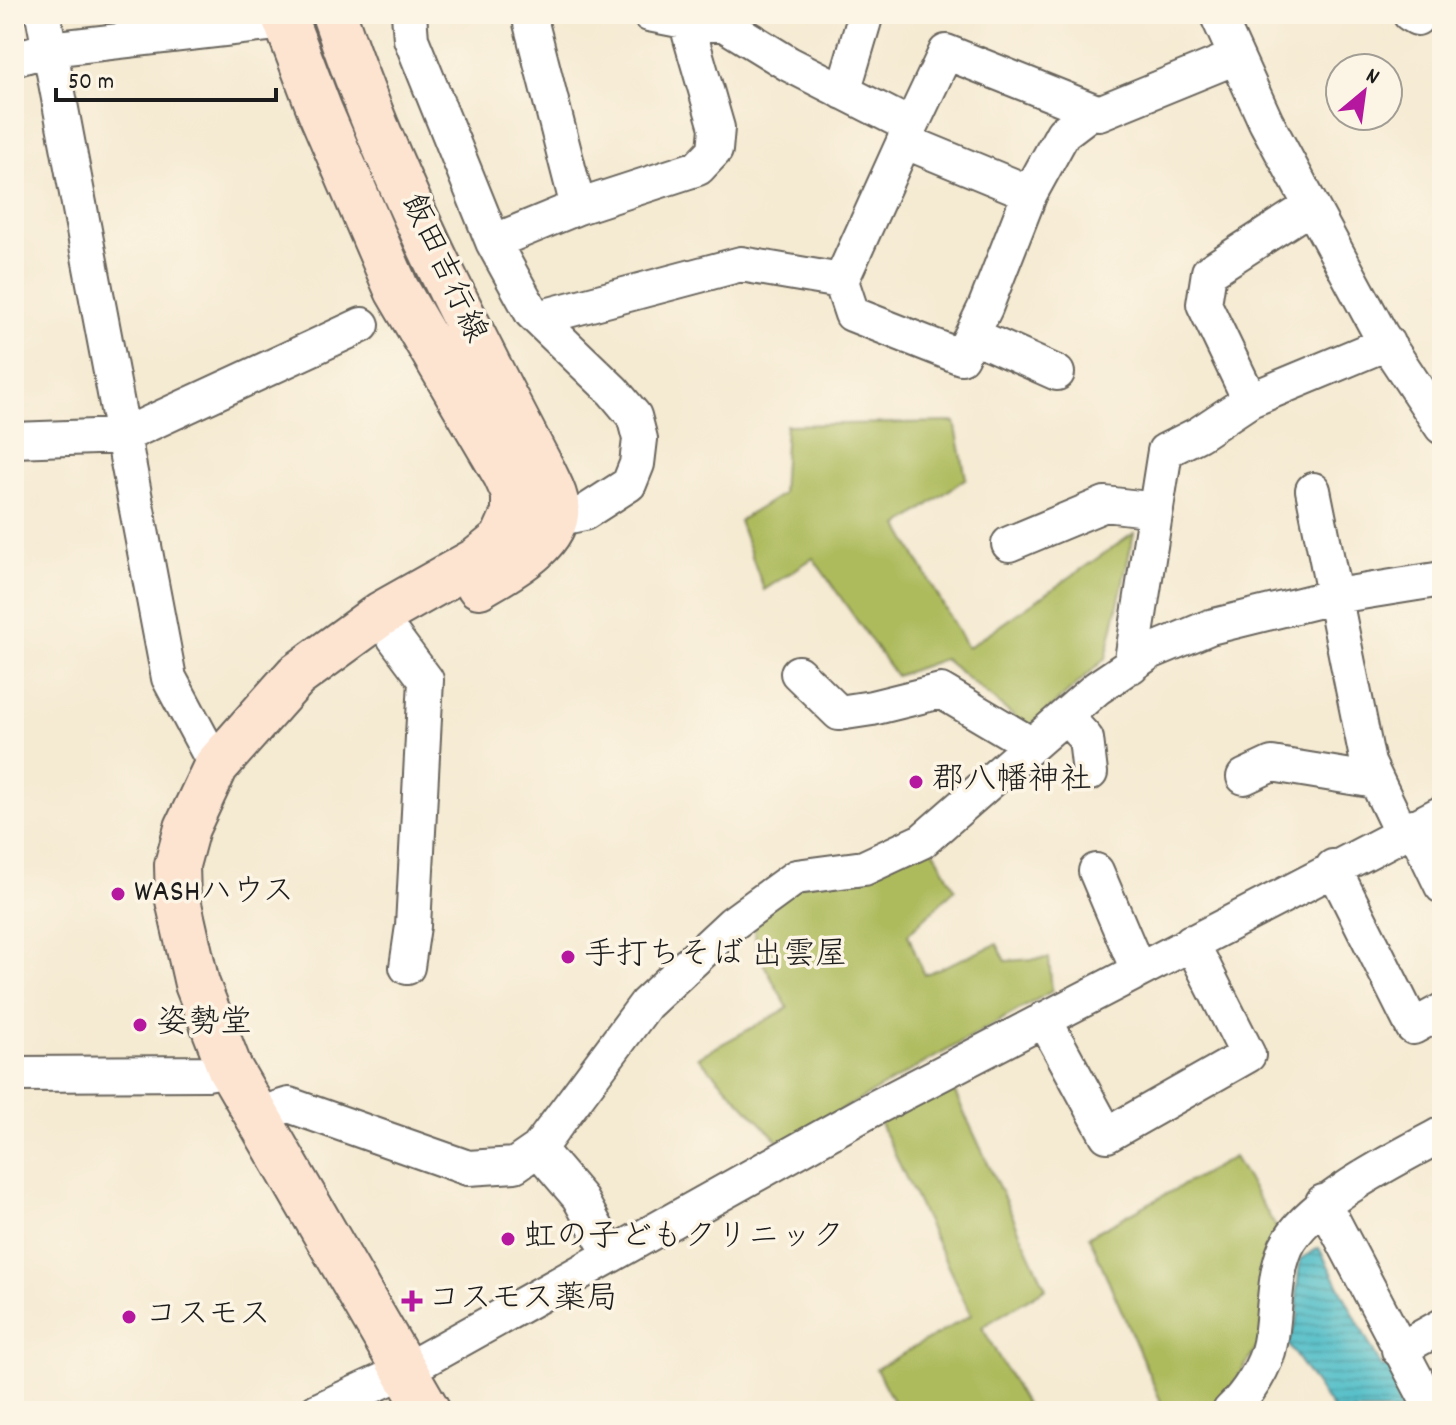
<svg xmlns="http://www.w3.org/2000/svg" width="1456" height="1425" viewBox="0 0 1456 1425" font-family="Dekko,'Klee One',sans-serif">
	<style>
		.green { fill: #aebb5d; stroke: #656c3c; stroke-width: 2 }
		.water { fill: url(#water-rules); stroke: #366c72; stroke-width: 2 }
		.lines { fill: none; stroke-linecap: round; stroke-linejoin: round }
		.street-casing { stroke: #68645c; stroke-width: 38 }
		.secondary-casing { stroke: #68645c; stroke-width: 48 }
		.street { stroke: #fff; stroke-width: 34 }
		.secondary { stroke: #fde4d1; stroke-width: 44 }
		.poi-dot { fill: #b5179e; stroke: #fcf5e5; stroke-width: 3 }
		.labels { text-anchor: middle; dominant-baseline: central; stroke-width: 7; stroke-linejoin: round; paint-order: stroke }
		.street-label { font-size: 32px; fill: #1c1c1c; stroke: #fcf5e5 }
		.poi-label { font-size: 32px; fill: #1c1c1c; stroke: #fcf5e5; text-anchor: start }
	</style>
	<defs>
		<pattern id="water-rules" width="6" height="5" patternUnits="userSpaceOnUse" patternTransform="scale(2)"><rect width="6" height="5" fill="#50bdc8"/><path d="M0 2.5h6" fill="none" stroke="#4299a2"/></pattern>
	</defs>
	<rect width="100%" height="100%" fill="#fcf5e5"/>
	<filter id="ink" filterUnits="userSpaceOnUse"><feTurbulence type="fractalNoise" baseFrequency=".0125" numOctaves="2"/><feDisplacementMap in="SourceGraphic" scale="16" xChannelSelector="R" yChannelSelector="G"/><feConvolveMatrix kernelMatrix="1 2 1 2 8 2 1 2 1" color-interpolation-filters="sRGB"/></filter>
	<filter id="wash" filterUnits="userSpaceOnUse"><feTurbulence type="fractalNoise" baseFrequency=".006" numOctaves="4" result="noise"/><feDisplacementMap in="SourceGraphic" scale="32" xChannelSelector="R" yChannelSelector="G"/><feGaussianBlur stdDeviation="1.8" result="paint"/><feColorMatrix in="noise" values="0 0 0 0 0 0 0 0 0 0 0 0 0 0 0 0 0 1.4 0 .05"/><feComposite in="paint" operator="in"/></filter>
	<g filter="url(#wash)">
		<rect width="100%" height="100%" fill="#f5ead2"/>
		<path class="green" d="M955,422L966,478L899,526L967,648L1134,533L1106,658L1028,728L944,659L896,676L813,558L764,590L739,521L782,494L786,425Z
			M931,845L955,889L908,934L924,975L997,944L1006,961L1049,958L1052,991L781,1144L698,1057L788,1008L757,952L753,919L800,886Z
			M949,1080L1046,1288L982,1327L1029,1411H898L876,1369L971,1315L877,1117Z
			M1234,1157L1277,1229L1269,1250L1260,1343L1219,1406L1211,1411H1165L1089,1236Z"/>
		<path class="water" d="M1319,1248L1382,1368L1395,1361L1421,1411H1334L1288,1345L1298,1316L1297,1290L1300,1259Z"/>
	</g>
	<g filter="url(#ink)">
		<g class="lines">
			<defs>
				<path id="street" d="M43,14L169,678L216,766
					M409,14L411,39L493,242L532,313L613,391L634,416L640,439L637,464L629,484L584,513L555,519
					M649,14L700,24
					M1217,14L1266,122L1381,335L1442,427
					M1410,14L1417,18L1419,14
					M531,23L578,207
					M14,59L49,49L285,22
					M843,92L866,14
					M911,126L841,281L852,314L961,357L985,308L1030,193L1063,133L1092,111
					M904,141L1030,193
					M493,242L578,207L698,168L715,150L717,128L690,35L700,24H724L789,64L911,126L946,52L1099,113L1236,57
					M538,318L741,264L841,281
					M972,335L1057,373
					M1250,400L1204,304L1209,272L1311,206
					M14,440L122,436L362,325
					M1313,490L1368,763L1401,832
					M1009,544L1105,504L1156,510
					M394,637L426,680L413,926L407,967
					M1131,666L1165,451L1199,434L1250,400L1387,343
					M798,673L839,713L872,708L941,691L1032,745
					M1065,716L1086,739L1090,773
					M1244,777L1272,764L1376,781
					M1413,826L1442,886
					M1333,867L1413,1027L1442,1011
					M1096,871L1138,970
					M1044,1019L1107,1135L1248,1055L1191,942
					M14,1074L207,1073L230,1069
					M256,1115L289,1105L468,1168L515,1165L538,1149L646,1004L733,923L796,877L864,868L922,841L1097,688L1150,652L1210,627L1336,596L1442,579
					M538,1149L579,1197L611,1255
					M1323,1202L1433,1411
					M1399,1350L1442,1326
					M317,1411L404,1371L867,1112L1442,813
					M1230,1411C1247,1395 1266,1366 1270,1343C1276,1311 1273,1278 1286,1247C1307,1202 1398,1158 1442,1134"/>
				<path id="secondary" d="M283,14L320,111L397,290L505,474L514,494V513L502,540L477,560L381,614L296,676L216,766L187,828L177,865L178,900L197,984L230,1069L428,1411
					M334,14C388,174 466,324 544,473C548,482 555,493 556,503C562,542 506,570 479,586"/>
			</defs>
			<use href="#street" class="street-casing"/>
			<use href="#secondary" class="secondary-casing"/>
			<use href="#street" class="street"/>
			<use href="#secondary" class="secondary"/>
		</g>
	</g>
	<g class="poi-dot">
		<circle cx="916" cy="782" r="8"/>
		<circle cx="118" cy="894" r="8"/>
		<circle cx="568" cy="957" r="8"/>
		<circle cx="140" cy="1025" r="8"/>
		<circle cx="508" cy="1239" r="8"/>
		<path d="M408 1289h8v8h8v8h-8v8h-8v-8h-8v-8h8z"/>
		<circle cx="129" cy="1317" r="8"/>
	</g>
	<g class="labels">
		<g class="street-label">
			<text transform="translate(442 269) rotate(65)">飯田吉行線</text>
		</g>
		<g class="poi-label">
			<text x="932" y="782">郡八幡神社</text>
			<text x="134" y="894">WASHハウス</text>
			<text x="584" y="957">手打ちそば 出雲屋</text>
			<text x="156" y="1025">姿勢堂</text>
			<text x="524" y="1239">虹の子どもクリニック</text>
			<text x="428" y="1301">コスモス薬局</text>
			<text x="145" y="1317">コスモス</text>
		</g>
	</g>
	<rect width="1456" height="1425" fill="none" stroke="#fcf5e5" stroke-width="48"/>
	<g transform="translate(1364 92) rotate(29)"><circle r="38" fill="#fcf5e5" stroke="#a29e95" stroke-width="2"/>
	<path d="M0-6L14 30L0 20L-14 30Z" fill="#b5179e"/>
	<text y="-12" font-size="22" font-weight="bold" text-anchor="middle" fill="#1c1c1c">N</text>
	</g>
	<path d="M56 88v12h220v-12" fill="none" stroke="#1c1c1c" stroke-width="4"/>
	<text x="68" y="88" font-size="24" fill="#1c1c1c" stroke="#fcf5e5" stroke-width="6" paint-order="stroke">50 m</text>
</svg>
